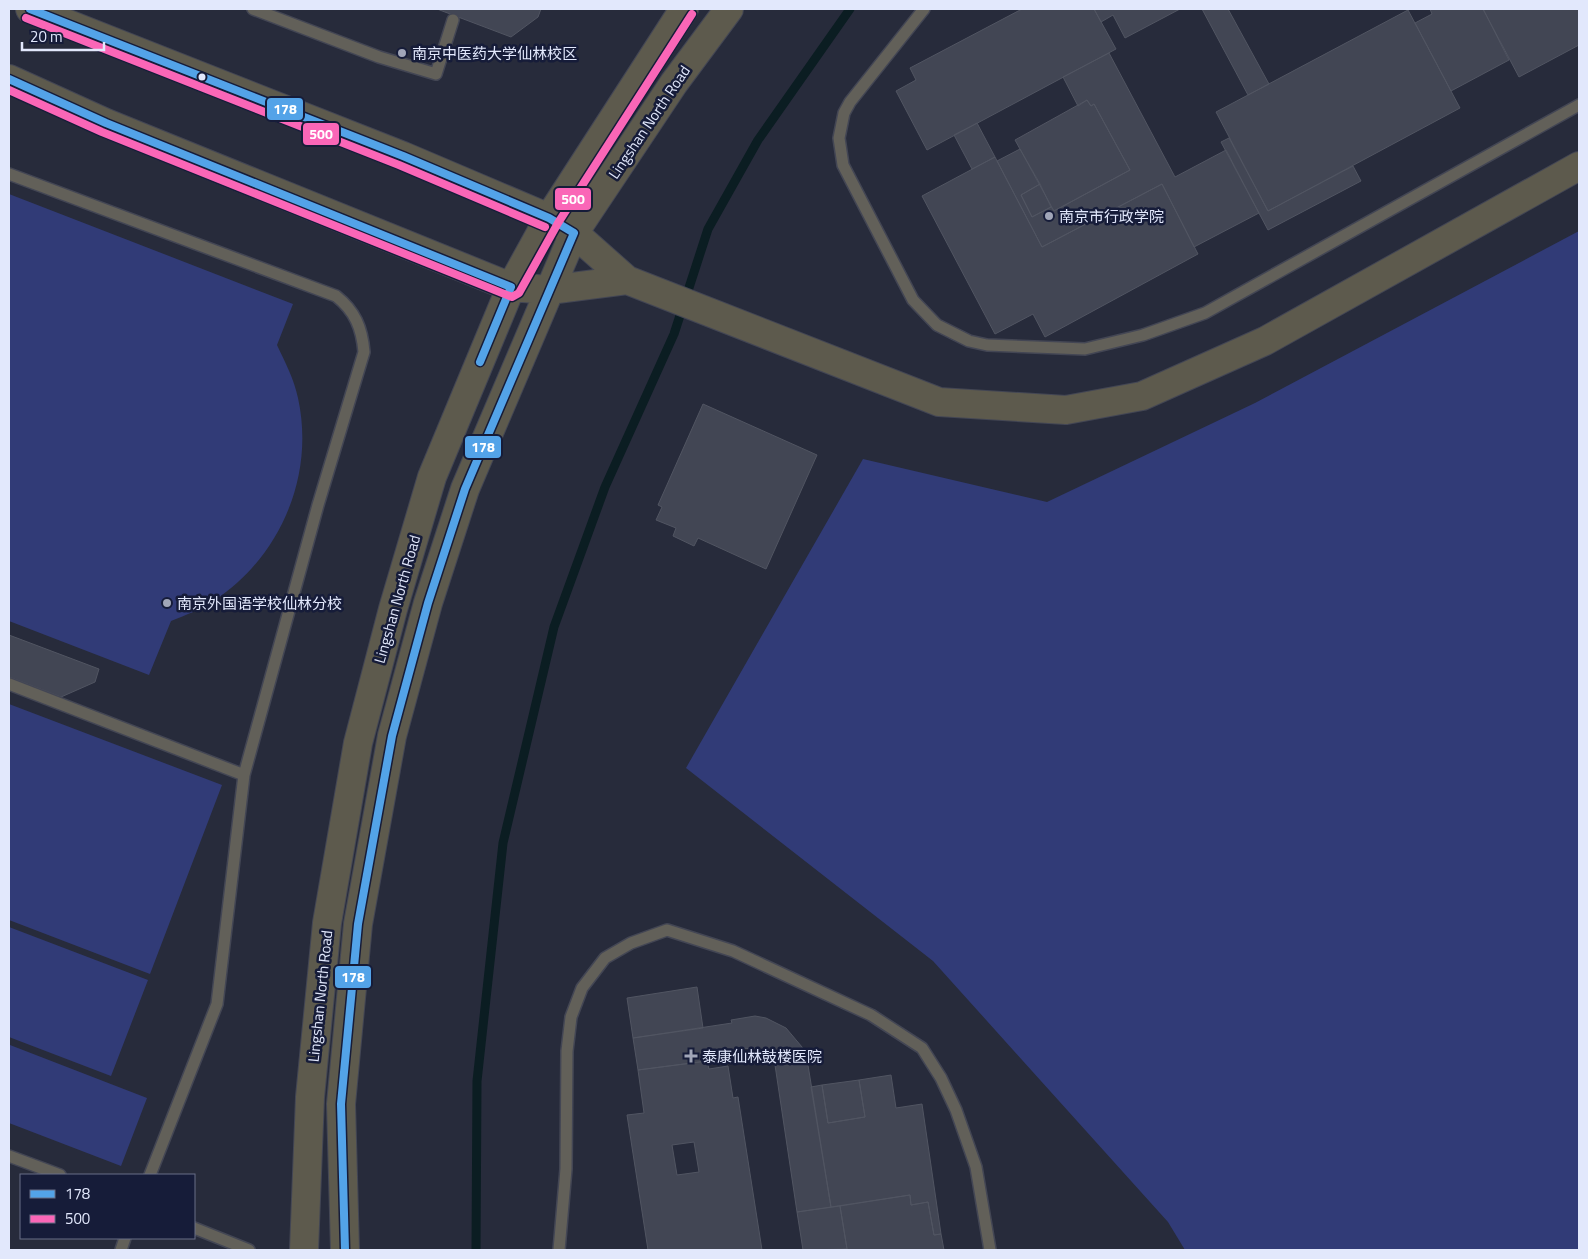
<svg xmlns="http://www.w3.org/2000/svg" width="1588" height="1259" viewBox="0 0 1588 1259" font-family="'Titillium Web','Noto Sans SC',sans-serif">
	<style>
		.green { fill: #313b77 }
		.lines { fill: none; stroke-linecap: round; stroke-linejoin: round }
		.stream { stroke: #0b1d22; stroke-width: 9 }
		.building { fill: #424654; stroke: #515562; fill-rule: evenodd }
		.lane-casing { stroke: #434654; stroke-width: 14 }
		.secondary-casing { stroke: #434654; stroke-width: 30 }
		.lane { stroke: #626059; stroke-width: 11 }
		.secondary { stroke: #5d5a4d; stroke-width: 28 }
		.bus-1-casing { stroke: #161c39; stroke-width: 11 }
		.bus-2-casing { stroke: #161c39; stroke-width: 11 }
		.bus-1 { stroke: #53a3e8; stroke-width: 8 }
		.bus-2 { stroke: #fa66b7; stroke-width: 8 }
		.poi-dot { fill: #a1a6b8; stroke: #161c39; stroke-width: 2 }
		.bus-dot { fill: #e2e8fc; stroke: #161c39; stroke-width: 2 }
		.labels { text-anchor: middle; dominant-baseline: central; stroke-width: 5; stroke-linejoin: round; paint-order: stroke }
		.poi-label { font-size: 15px; fill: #e2e8fc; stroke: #161c39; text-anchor: start }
		.street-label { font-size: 15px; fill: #e2e8fc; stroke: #161c39 }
		.line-badge { stroke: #161c39; stroke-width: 2 }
		.badge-label { font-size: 14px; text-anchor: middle; font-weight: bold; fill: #fff }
	</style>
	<rect width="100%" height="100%" fill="#272b3b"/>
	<path class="green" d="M9,194L293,304L277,345C285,362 294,379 298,398C315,475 281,556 215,600C202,609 186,615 171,621L149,675L9,621Z
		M1579,231V1250H1185L1168,1222L933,961L686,768L863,459L1047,502L1255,403Z
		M9,704L222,785L150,974L9,920Z
		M9,927L148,980L111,1076L9,1037Z
		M10,1045L147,1098L121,1166L9,1123Z"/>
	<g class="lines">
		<path class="stream" d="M476,1250L477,1081L503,843L554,627L605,487L674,334L708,229L758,140L850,9"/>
	</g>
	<path class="building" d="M437,9H541L538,17L511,37Z
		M1022,9H1094L1116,49L927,150L896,91L916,80L910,68Z
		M1094,9H1180L1125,38L1113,15L1101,22Z
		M1202,9H1228L1269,84L1248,95Z
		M1430,9H1483L1509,60L1451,91L1415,23L1432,14Z
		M1483,9H1579V45L1519,77Z
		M1408,10L1460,108L1268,211L1216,112Z
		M1109,53L1175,177L1226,150L1259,213L1194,247L1162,184L1042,247L997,161L1020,149L1040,184L1021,195L1032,217L1051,207L1054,211L1130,170L1094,104L1091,106L1087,100L1078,106L1063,77Z
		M1087,100L1091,106L1094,104L1130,170L1054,211L1015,140Z
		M977,123L995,157L972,169L954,135Z
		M1229,138L1268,211L1353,166L1361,181L1268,230L1221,142Z
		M995,157L1042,247L1162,184L1198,254L1045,337L1033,314L995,334L922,196Z
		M1040,184L1051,207L1032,217L1021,195Z
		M703,404L817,455L766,569L698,538L694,546L673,536L676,528L656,520L662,507L658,505Z
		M9,635L99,669L95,682L61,697L9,677Z
		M697,987L703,1028L633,1038L627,998Z
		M755,1016L766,1018L786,1028L802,1047L807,1059L831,1207L797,1212L775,1065L764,1053L756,1049L740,1048L706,1055L707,1061L638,1070L633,1038L732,1023L731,1020Z
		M707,1061L709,1069L728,1066L733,1098L738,1097L762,1250H648L627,1115L644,1113L638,1070ZM694,1142L699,1172L677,1175L672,1145Z
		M891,1075L896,1108L922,1104L941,1234L934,1235L928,1202L911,1205L910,1195L831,1207L811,1087L822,1085L828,1123L865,1117L859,1080Z
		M859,1080L865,1117L828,1123L822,1085Z
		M910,1195L911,1205L928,1202L934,1235L941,1234L944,1250H836L847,1249L840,1206Z
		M840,1206L847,1249L803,1250L797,1212Z"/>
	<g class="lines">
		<defs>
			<path id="lane" d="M253,9L379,57L436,74L453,20
				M924,9L850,102L844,113L839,138L843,165L913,300L937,325L969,341L987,345L1085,349L1143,335L1205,313L1579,105
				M9,174L336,296C355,311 362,328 364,352L318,505L244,775L217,1004L150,1175
				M9,684L244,775
				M9,1156L60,1175
				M194,1228L249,1250
				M121,1250L125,1238
				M559,1250L566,1169L567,1051L571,1017L582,988L605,958L631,943L667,930L733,951L871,1015L922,1048L941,1078L956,1110L976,1167L990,1250"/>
			<path id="secondary" d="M30,9L403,156L549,218L574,233L627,280L939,402L1066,410L1142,396L1265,341L1579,166
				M9,79L106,123L511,287L549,290L627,280
				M304,1250L310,1097L327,923L358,743L393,609L432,477L511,287L549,218L684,9
				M345,1250L341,1104L358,924L392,736L428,603L465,489L574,233L674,83L729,9"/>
		</defs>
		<use href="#lane" class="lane-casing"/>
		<use href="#secondary" class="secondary-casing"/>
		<use href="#lane" class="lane"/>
		<use href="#secondary" class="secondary"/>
		<defs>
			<path id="bus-1" d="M30,9L403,156L549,218L574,233L465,489L428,603L392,736L358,924L341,1104L345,1250
				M9,79L106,123L511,287L480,362"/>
			<path id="bus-2" d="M26,18L399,165L545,227
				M9,90L102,132L512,297L519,293L558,223L692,14"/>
		</defs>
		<use href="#bus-1" class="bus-1-casing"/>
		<use href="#bus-2" class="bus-2-casing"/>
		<use href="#bus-1" class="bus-1"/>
		<use href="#bus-2" class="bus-2"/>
	</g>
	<g class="poi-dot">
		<circle cx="402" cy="53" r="5"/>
		<circle cx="1049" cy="216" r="5"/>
		<circle cx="167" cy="603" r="5"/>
		<path d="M688.5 1048.5h5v5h5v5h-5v5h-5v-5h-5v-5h5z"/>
	</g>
	<circle class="bus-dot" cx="202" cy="77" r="4.5"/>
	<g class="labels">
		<g class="poi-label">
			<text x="412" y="53">南京中医药大学仙林校区</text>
			<text x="1059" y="216">南京市行政学院</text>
			<text x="177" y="603">南京外国语学校仙林分校</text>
			<text x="702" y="1056">泰康仙林鼓楼医院</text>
		</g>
		<g class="street-label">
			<text transform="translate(649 122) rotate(-56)">Lingshan North Road</text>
			<text transform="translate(397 599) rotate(-74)">Lingshan North Road</text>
			<text transform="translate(320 996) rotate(-84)">Lingshan North Road</text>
		</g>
	</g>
	<g class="line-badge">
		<rect x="266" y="97" width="38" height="24" rx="5" fill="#53a3e8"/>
		<rect x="302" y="122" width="38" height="24" rx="5" fill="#fa66b7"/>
		<rect x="554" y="187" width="38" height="24" rx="5" fill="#fa66b7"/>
		<rect x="464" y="435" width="38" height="24" rx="5" fill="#53a3e8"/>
		<rect x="334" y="965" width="38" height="24" rx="5" fill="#53a3e8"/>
	</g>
	<g class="badge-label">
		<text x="285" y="114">178</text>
		<text x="321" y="139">500</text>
		<text x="573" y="204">500</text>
		<text x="483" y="452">178</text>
		<text x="353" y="982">178</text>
	</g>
	<rect width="1588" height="1259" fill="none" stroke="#e2e8fc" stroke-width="20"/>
	<rect x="20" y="1174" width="175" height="65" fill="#161c39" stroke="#686e87"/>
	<rect x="30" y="1190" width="25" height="8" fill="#53a3e8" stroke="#686e87"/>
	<text x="65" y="1199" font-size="15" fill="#e2e8fc">178</text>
	<rect x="30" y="1215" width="25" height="8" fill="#fa66b7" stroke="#686e87"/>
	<text x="65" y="1224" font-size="15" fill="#e2e8fc">500</text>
	<path d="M22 42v8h82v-8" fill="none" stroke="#e2e8fc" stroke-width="2.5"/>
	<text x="30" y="42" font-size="15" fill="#e2e8fc" stroke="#161c39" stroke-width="4" paint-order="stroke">20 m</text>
</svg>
